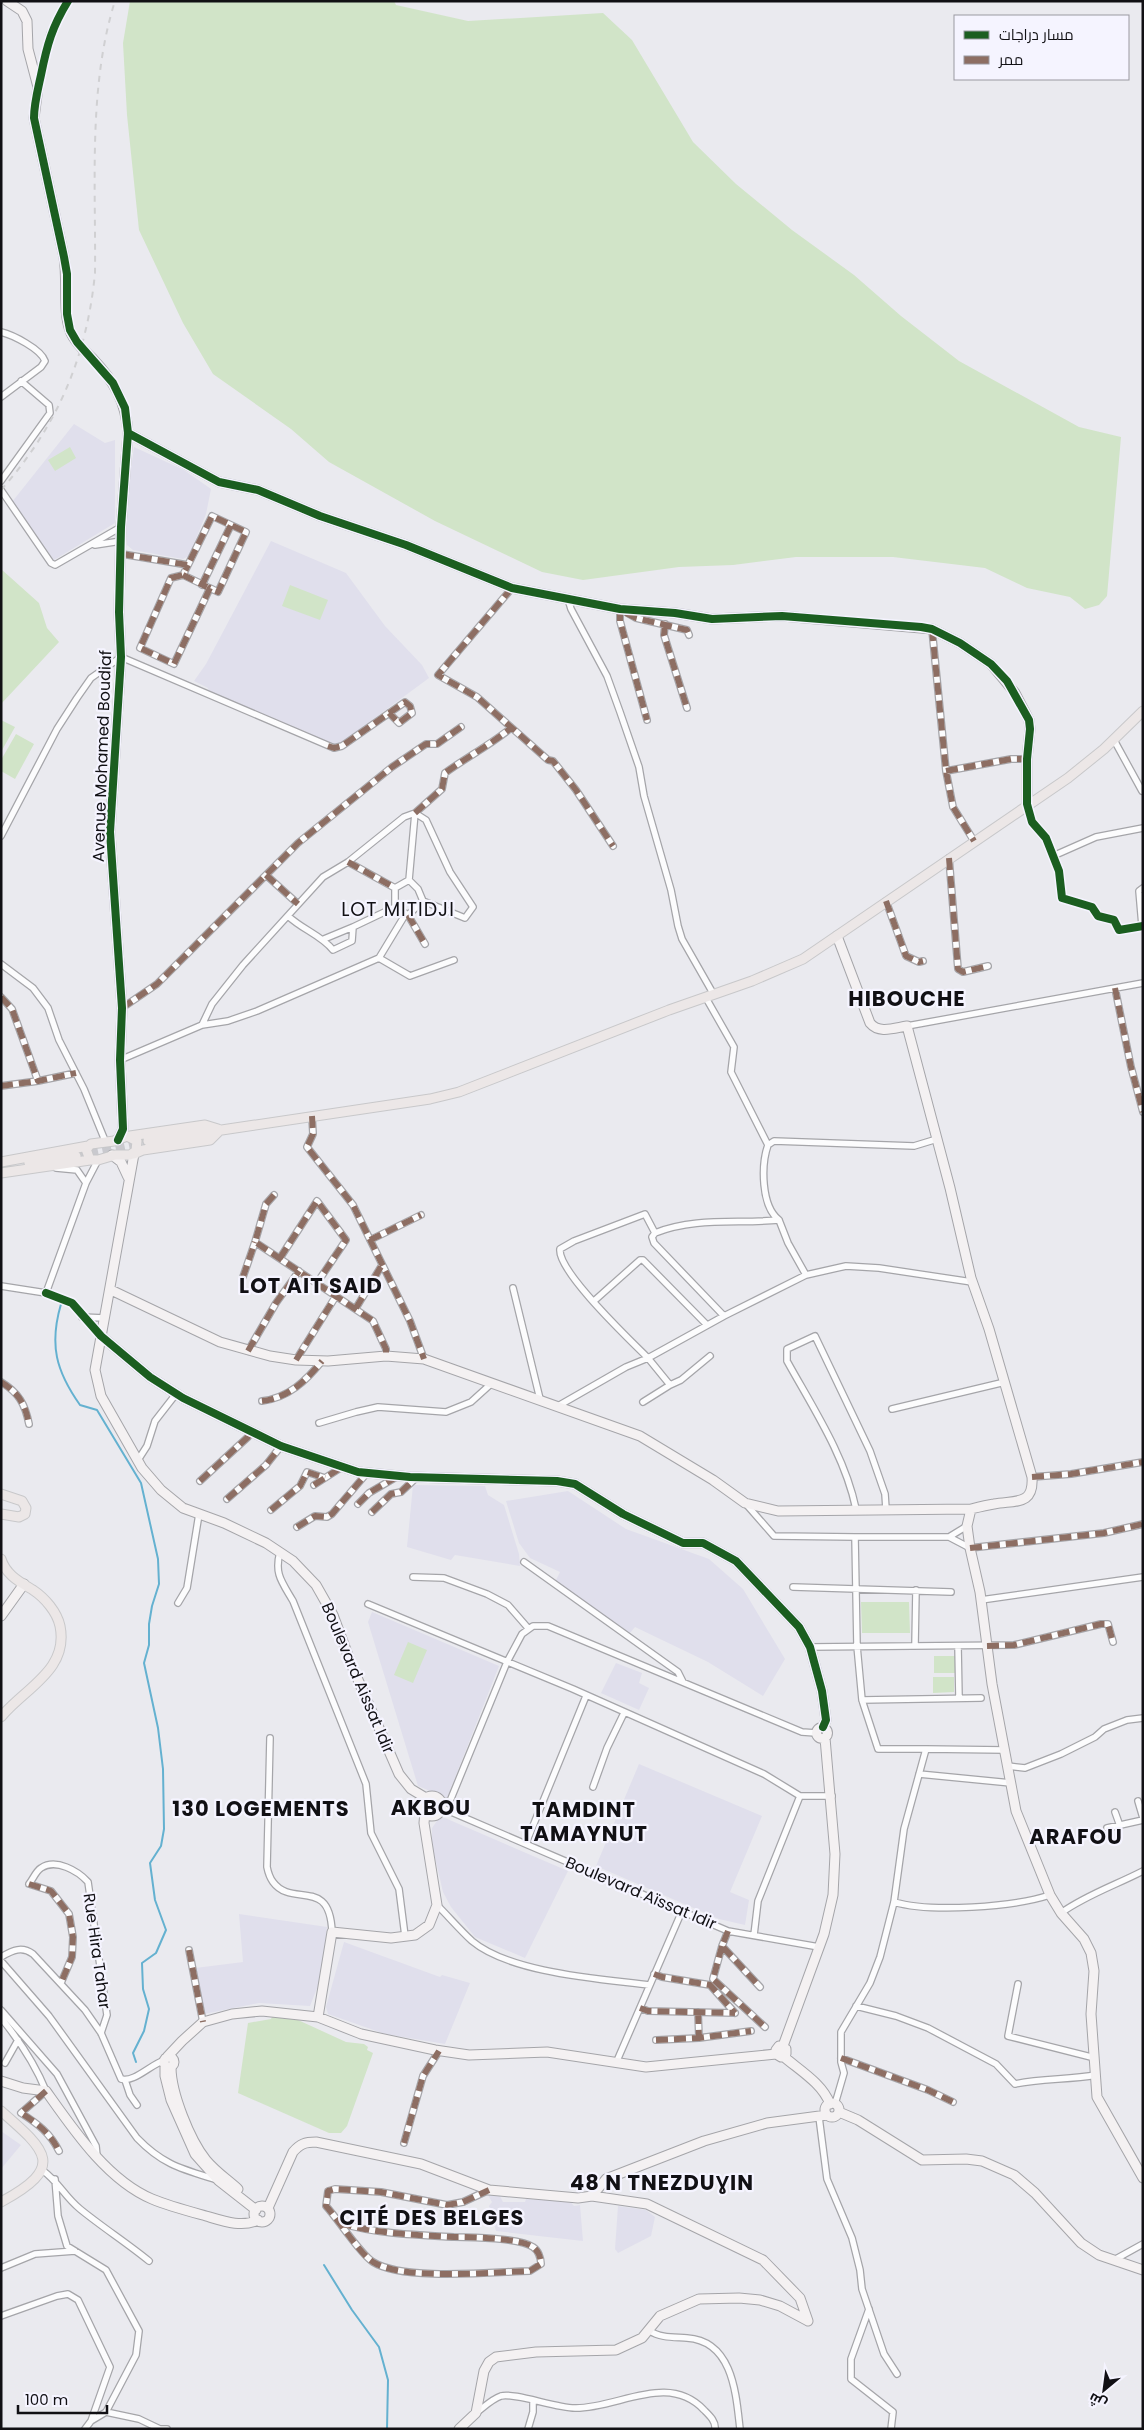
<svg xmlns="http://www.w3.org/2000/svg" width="1144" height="2430" viewBox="0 0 1144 2430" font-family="Poppins,Cairo,sans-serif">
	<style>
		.built { fill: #e0dfec }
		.green { fill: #d1e4c8 }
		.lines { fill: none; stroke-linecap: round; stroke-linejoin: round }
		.stream { stroke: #64b1d0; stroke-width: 2 }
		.primary-tunnel { stroke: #c9c9ce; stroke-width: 9; stroke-dasharray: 9 4.5; stroke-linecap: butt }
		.street-casing { stroke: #a5a5a9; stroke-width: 8 }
		.secondary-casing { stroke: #a5a5a9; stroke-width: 11 }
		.primary-casing { stroke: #c8c8ca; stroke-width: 11 }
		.street { stroke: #fcfcfd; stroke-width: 5.5 }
		.secondary { stroke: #f4f1f2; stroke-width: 9 }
		.primary { stroke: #ece7e7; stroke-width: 9 }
		.rail { stroke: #d0d0d2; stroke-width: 2; stroke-dasharray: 6 6; stroke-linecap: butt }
		.quiet { stroke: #8d6e63; stroke-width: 6; stroke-dasharray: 12 6; stroke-linecap: butt }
		.cycleway-casing { stroke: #f5f4ff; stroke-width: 11 }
		.cycleway { stroke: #1b5e20; stroke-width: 8 }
		.labels { text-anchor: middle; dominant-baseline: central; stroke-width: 4.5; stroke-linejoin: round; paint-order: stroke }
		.street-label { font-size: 16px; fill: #111014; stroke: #f5f4ff }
		.quarter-label { font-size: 19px; letter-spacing: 1px; fill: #111014; stroke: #f5f4ff }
		.district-label { font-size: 21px; font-weight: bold; letter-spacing: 1px; fill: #111014; stroke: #f5f4ff }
	</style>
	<rect width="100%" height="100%" fill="#eaeaef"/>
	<path class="built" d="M74,424L105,443L115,440V523L54,560L12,502Z
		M134,447L184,470L211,489L206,514L189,556L183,559L133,550L127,545L126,505Z
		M271,541L346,573L385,626L422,665L429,678L341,743L334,745L209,692L208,688L194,681L206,664Z
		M413,1485L485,1486L488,1495L504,1505L519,1554L520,1566L455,1555L451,1560L407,1547Z
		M568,1491L626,1529L709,1559L743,1589L785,1659L763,1696L708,1662L635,1627L630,1633L555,1582L560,1572L530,1558L519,1543L506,1501Z
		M372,1612L499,1666L447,1798L418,1786L368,1622Z
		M616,1663L642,1673L639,1683L649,1688L639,1710L601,1693Z
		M639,1764L762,1816L730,1892L749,1900L745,1925L719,1919L596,1866Z
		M439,1818H445L568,1871L525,1958L475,1937L451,1907L443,1892L432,1845V1828Z
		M239,1914L327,1927L321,1978L310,2006L259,2003L204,2014L195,1968L243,1962Z
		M344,1942L440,1977L442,1975L470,1983L445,2044L385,2034L328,2014L326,2007Z
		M1,2131L21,2145L1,2169Z
		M488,2195L500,2196L503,2202H525L526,2199L570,2201L574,2206L580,2205L583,2241L496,2231L489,2206L492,2202Z
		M618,2206L646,2210L655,2217L651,2236L618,2253L615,2249Z"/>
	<path class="green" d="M130,1H394L396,5L468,21L603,13L632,40L693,142L736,184L792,230L854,275L901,316L959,361L1079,427L1121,437L1107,596L1099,605L1085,609L1070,597L1027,588L985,568L893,557H796L733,565L679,567L583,580L542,572L435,521L329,462L291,429L213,374L183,323L139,230L127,115L123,43Z
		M70,447L76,458L55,471L48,460Z
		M1,569L39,603L47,628L59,642L1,704Z
		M290,585L328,600L320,620L282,606Z
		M1,720L15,727L1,752Z
		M16,734L34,744L15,779L1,771V760Z
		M861,1602H909L910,1633H862Z
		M408,1642L427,1650L413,1683L394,1675Z
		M934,1656H955V1673H934Z
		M933,1677H954V1692L933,1693Z
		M272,2017H287L298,2020L346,2042L364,2044L368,2047L367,2050L373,2053L347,2126L341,2133H329L238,2093L248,2023L271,2019Z"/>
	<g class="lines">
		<path class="stream" d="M61,1304C49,1345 56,1371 80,1405L97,1410L141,1483L158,1559L159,1584L152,1606L149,1624V1645L144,1663L158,1728L163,1769L164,1829L161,1846L150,1863L155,1900L166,1930L156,1953L142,1963L143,1989L149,2009L144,2031L133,2053L136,2062
			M324,2265L352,2310L379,2347L388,2380L387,2429"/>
		<path class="primary-tunnel" d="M76,1156L148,1141"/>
		<defs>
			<path id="street" d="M38,85L50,34L68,1
				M1,332C13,335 41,349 45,361L41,367L1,397
				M1,481L50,413L49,405L21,381
				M1,490L51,563L55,565L121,527
				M95,545L121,541
				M122,554L188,565L212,516L246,532L218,592L210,588L174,664L140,648L171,578L183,575L188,565
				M183,575L206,586
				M202,585L231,525
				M512,588L438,675L477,697L548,760L553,761L576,790L613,846
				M568,599L571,609L607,676L620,712L639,767L644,796L671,890L678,926L682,939L714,995
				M620,609V621L647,720
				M624,611L636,618L687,630L689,635
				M665,624L664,635L687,708
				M932,629L946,771L953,807L974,841
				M1114,740L1142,791
				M946,771L1011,759H1027
				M1027,804L1032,822L1046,838L1059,871L1062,898L1092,907L1098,916L1114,920L1119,930L1143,926
				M1,836L57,729L77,698L91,678L121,657L334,748L342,746L405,702L410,706L412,713L399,723L389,713
				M1053,856L1096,837L1143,828
				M949,858L958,969L963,972L988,966
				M348,862L395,888
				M266,875L298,904
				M409,880L415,813L442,789L445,773C467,757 490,745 511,728
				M886,901L906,956L919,962L923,961
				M408,915L425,944
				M288,916C303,930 321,935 333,950L352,941L353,927L395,907
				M1142,926L1139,891L1143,888
				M324,939L353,927
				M379,958L410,976L454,960
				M1,964L33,988L48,1008L59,1040L84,1089L106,1143
				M1115,988L1131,1067L1143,1112
				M1,997L12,1009L38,1081L76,1073
				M706,998L734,1047L731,1072L768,1145C761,1165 761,1206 779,1220
				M122,1008L157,984L298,843L392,767L426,744H437L461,727
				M202,1025L212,1004L243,965L323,877L348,862L404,817L415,813L426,820L450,872L473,907L465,918L423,901L408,915L395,907V888L409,880L418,889L423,901
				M907,1026L1143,983
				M120,1060L202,1025L228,1021L257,1011L379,958L405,915
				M1,1086L38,1081
				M312,1116L313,1134L307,1147L353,1205L410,1321L424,1359
				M768,1145L774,1141L914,1146L937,1139
				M56,1168L77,1170L86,1183
				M274,1195L266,1204L255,1242L373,1321L386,1349V1356
				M655,1233C696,1217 737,1224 779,1220L788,1243L806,1275
				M370,1240L421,1215
				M280,1258L317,1201L346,1240L317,1283
				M243,1277L255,1242
				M1,1286L46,1293L86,1183L98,1160
				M513,1288L540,1399
				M46,1293L72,1303L101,1336
				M594,1301L640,1260H643L707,1325
				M356,1308L382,1265
				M724,1316L806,1275L846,1266L879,1268L972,1282
				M82,1317L104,1318
				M248,1351L276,1303L299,1271
				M296,1360L336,1296
				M1,1382C19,1393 25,1404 29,1424
				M670,1385L681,1380L710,1356
				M262,1401C288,1398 306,1381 322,1361
				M558,1406L626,1367L648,1358C630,1340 557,1271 560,1249L574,1241L645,1214L655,1233L652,1237L654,1243L724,1316L648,1358L670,1385L643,1402
				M892,1409L1005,1382
				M319,1423L356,1412L378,1407L446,1412L471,1402L492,1383
				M138,1460L147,1446L155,1421L176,1394
				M1032,1477L1071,1474L1143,1462
				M200,1481L248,1437L250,1432
				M314,1485L342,1467
				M227,1499L266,1465L281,1446
				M358,1504L369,1493L398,1476
				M746,1504L774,1536L855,1537L857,1646L862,1700L878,1749H926L904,1829L894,1902L880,1957L870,1983L841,2032V2062L844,2073L835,2104
				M856,1509C845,1456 813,1408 787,1361V1349L815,1336L870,1451L885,1494L886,1509
				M271,1510L300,1486L307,1472L325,1478
				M372,1512L391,1494L401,1492L417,1477
				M297,1527L315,1516L327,1517L332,1514L367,1473
				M855,1537H949L970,1548L1104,1533L1143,1524
				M949,1537L967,1526
				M280,1552C274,1574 282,1582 293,1601L366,1784L371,1833L399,1889L405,1936
				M524,1562L678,1672L683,1682
				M413,1577L444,1578L487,1594L508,1605L528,1628
				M793,1587L951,1592
				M981,1600L1143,1577
				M178,1603L187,1588L199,1514
				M368,1604L573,1689L764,1774L800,1796H832
				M915,1645L916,1590
				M958,1646L959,1698
				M810,1647L1014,1645L1101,1624H1108L1113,1642
				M862,1700L981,1698
				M270,1738L267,1867C268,1872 270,1878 273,1882C292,1908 330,1876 332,1932
				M926,1749L1005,1750
				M1008,1766L1025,1768L1061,1754L1095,1737L1104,1729L1127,1720L1143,1718
				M919,1774L1011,1783
				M593,1787L607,1748L624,1713
				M1138,1801L1143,1818
				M441,1802L450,1801L507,1662L522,1634L533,1626H548L802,1732L816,1733
				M442,1808L728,1931L819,1947
				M1115,1812L1120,1826
				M1107,1828L1143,1820
				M526,1843L586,1696
				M894,1902C931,1913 1013,1907 1050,1895
				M437,1905C449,1917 460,1930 472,1941C510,1973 601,1979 649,1985
				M1061,1913C1086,1895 1116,1885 1143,1871
				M728,1931L722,1946L760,1987
				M754,1935L758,1901L800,1796
				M722,1946L713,1979L765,2027
				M189,1950L203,2022
				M1,1957C13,1950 22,1946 33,1954L85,2010L101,2033L121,2079C134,2083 151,2064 165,2060
				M1,1961L49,2016L137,2138C163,2165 182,2169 217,2180
				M654,1974L662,1977L710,1985L735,2013
				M61,1983L72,1957L73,1937L69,1914L51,1891L29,1884C33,1879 36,1871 41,1868C56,1858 78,1871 88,1882L107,2015L101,2033
				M1018,1984L1008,2036L1095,2058
				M856,2006L896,2016L928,2028L996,2064L1015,2084C1041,2078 1069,2080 1096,2075
				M640,2008L648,2011L735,2013
				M1,2010L57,2074L96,2146L97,2156
				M698,2012L699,2038
				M1,2018C19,2040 35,2064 46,2091L21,2113C38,2124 50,2133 59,2151
				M656,2040L699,2038L751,2031
				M841,2058L928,2090L953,2102
				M5,2063L18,2040
				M616,2063L682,1911
				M125,2080L130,2095L137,2105
				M819,2117L827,2179L852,2238L860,2270L862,2289L884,2354L897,2374
				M404,2143L423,2076L439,2051
				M42,2170C59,2182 64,2196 80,2209C102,2227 127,2243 149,2261
				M55,2179L58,2216L67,2246L106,2270L139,2331L136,2355L106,2412L91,2421L85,2429
				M340,2223C377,2234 416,2235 454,2237C471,2237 520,2238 533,2247C538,2250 541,2258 541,2264L530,2271C493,2272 403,2281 373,2262C360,2254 338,2219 326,2206L328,2191L335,2189L381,2192L447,2205L463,2202L489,2190
				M1114,2260L1143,2244
				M1,2268L35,2254L75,2251
				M869,2309L851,2359V2379L893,2412L891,2429
				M1,2316L57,2296L68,2294L78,2300L110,2367L91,2421
				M650,2331C660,2338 675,2337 687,2338C733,2341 736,2394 740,2429
				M106,2412L139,2419L160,2429H167
				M476,2413C484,2407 492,2399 501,2396C514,2392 558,2409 576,2408C619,2408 668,2372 704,2410C709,2415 716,2421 715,2429
				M528,2429L533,2412V2401"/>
			<path id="secondary" d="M7,1L22,11L27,21L28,49L38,87L34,118L64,257C68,281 62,312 71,333C76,344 85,351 93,359C114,381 126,402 128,433L121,527L119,612L121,657L110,832L122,1008L120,1060L123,1129L118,1140
				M128,433L219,482L258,490L320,516L406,545L512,588L620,609L675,613L712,619L782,616L932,629L960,643L991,664L1015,693L1029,720L1030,729L1027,759V804
				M837,936L870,1023C879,1034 894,1028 907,1026L950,1188L971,1278L989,1329L1032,1477C1034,1506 1015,1500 994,1504C987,1505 979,1507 971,1509L967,1526L970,1548L980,1592L992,1684L1016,1811L1050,1895L1061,1913L1084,1939L1091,1953L1094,1971L1091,2014L1097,2097L1143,2178
				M134,1154L95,1370L101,1396L142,1468L161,1490L183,1508L224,1523L266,1543L293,1561L316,1585L333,1615L352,1666L399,1774L411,1789L426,1798
				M112,1155L121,1162L128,1177
				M111,1290L220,1342L270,1356L296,1360L328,1361L386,1356L424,1359L640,1436L713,1480L745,1503L778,1511L971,1509
				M101,1336L150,1377L183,1398L281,1446L358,1472L410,1477L557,1481L575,1484L623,1514L683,1543H703L736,1561L799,1627L810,1647L822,1691L826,1720L823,1727
				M1,1616L24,1584
				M816.5 1733a5.5 5.5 0 1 1 11 0a5.5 5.5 0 1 1-11 0Z
				M422 1806a10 10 0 1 1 20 0a10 10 0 1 1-20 0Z
				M318,2017L332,1932L391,1938L415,1935L429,1925L437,1905L424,1823L425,1812
				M783,2046L824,1934L833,1895L835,1854L825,1738
				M783,2056C799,2070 822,2083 830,2104
				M164 2062a5 5 0 1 1 10 0a5 5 0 1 1-10 0Z
				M167,2057L182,2041L203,2022L232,2014L262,2011L318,2017L361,2034L435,2050L469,2055L547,2052L646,2067L776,2054L781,2057L786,2054V2049L779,2046L776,2050V2054
				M165,2065V2076L171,2100L195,2154L219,2181L256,2210
				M171,2067C171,2093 190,2140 206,2160C215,2171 228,2180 238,2189
				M1,2081L23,2088L46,2091C73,2129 107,2180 152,2199C169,2206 188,2211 206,2216C223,2221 242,2228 258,2220
				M825 2110a7 7 0 1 1 14 0a7 7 0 1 1-14 0Z
				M839,2112L858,2120L922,2160L966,2159L982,2161L1014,2175L1035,2193L1081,2243L1099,2255L1143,2270
				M592,2196L647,2204L763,2260L800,2298L808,2321
				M254 2214a8 8 0 1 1 16 0a8 8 0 1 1-16 0Z
				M268,2208L293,2152C300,2144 305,2142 316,2142L421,2164L489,2190L578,2198L592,2196L606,2179L704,2141L767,2123L827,2115
				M459,2429L476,2413L484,2371L489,2362L496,2357L536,2352L616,2350L642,2338L660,2316L699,2299L739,2298L760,2300L780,2306L808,2321"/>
			<path id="primary" d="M130,1136L205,1125L218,1129
				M148,1141L430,1099L459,1092L669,1010L752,981L803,959L1068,778L1104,749L1143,711
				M134,1154L143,1150L210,1140L220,1130
				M1,1162L88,1146
				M29,1163L76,1156
				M1,1173L90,1160H98L115,1155H130L136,1151L137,1141L127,1136L114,1141L91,1144L86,1149L90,1160
				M1,1494L22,1501L26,1508L25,1514L19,1517L1,1514
				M1,1559C6,1575 20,1582 33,1590C45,1598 57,1612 60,1626C69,1670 25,1688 1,1717
				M1,2111C47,2151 66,2167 1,2202"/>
		</defs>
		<use href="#street" class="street-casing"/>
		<use href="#secondary" class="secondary-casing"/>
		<use href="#primary" class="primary-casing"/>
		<use href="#street" class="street"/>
		<use href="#secondary" class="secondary"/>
		<use href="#primary" class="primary"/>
		<path class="rail" d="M1,490C57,427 87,357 95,273C96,185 88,86 115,1"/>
		<path class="quiet" d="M122,554L188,565L212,516L246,532L218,592L210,588L174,664L140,648L171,578L183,575L188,565
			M183,575L207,587
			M202,585L231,525
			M512,588L438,675L477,697L548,760L553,761L576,790L613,846
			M620,609V621L647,720
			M626,613L636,618L687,630L689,635
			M665,624L664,635L687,708
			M932,629L946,771L953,807L974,841
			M328,746L334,748L342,746L405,702L410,706L412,713L399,723L389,713
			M946,771L1011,759H1027
			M415,813L442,789L445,773C467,757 490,745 511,728
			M949,858L958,969L963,972L988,966
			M348,862L395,888
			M266,875L298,904
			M886,901L906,956L919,962L923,961
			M408,915L425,944
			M1115,988L1131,1067L1143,1112
			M1,997L12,1009L38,1081L76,1073
			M122,1008L157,984L298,843L392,767L426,744H437L461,727
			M1,1086L38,1081
			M312,1116L313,1134L307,1147L353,1205L410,1321L424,1359
			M274,1195L266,1204L255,1242L373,1321L386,1349V1356
			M370,1240L421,1215
			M280,1258L317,1201L346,1240L317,1283
			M243,1277L255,1242
			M356,1308L382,1265
			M248,1351L276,1303L299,1271
			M296,1360L336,1296
			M1,1382C19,1393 25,1404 29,1424
			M262,1401C288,1398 306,1381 322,1361
			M1032,1477L1071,1474L1143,1462
			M200,1481L248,1437L250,1432
			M314,1485L342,1467
			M227,1499L266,1465L281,1446
			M358,1504L369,1493L398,1476
			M271,1510L300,1486L307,1472L325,1478
			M372,1512L391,1494L401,1492L417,1477
			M297,1527L315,1516L327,1517L332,1514L367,1473
			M970,1548L1104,1533L1143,1524
			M987,1646L1014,1645L1101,1624H1108L1113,1642
			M29,1884L51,1891L69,1914L73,1937L72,1957L61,1983
			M728,1931L722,1946L760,1987
			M722,1946L713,1979L765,2027
			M189,1950L203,2022
			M654,1974L662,1977L710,1985L735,2013
			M640,2008L648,2011L735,2013
			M698,2012L699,2038
			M656,2040L699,2038L751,2031
			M841,2058L928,2090L953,2102
			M46,2091L21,2113C38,2124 50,2133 59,2151
			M404,2143L423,2076L439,2051
			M340,2223C377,2234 416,2235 454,2237C471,2237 520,2238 533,2247C538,2250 541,2258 541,2264L530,2271C493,2272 403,2281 373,2262C360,2254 338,2219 326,2206L328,2191L335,2189L381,2192L447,2205L463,2202L489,2190"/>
		<defs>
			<path id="cycleway" d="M68,1C52,27 47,45 41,75C38,89 34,104 34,118L64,257L67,274V314L70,330L77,342L113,383L125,408L128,433L121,527L119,612L121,657L110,832L122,1008L120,1060L123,1129L118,1140
				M128,433L219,482L258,490L320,516L406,545L512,588L620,609L675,613L712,619L782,616L921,627L932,629L960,643L991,664L1007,681L1029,720L1030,729L1027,759V804L1032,822L1046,838L1059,871L1062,898L1092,907L1098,916L1114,920L1119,930L1143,926
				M46,1293L72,1303L101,1336L150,1377L183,1398L281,1446L358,1472L410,1477L557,1481L575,1484L623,1514L683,1543H703L736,1561L799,1627L810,1647L822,1691L826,1720L823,1727"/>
		</defs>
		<use href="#cycleway" class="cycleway-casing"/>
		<use href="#cycleway" class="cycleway"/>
	</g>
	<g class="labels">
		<g class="street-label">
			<text transform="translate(102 756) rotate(-88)">Avenue Mohamed Boudiaf</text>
			<text transform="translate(358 1678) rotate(67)">Boulevard Aissat Idir</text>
			<text transform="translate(641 1893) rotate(23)">Boulevard Aïssat Idir</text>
			<text transform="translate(97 1951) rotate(82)">Rue Hira Tahar</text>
		</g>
		<g class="quarter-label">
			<text x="398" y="909">LOT MITIDJI</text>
		</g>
		<g class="district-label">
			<text x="907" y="998">HIBOUCHE</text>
			<text x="311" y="1285">LOT AIT SAID</text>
			<text x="431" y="1807">AKBOU</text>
			<text x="261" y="1808">130 LOGEMENTS</text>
			<text x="584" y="1809">TAMDINT<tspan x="584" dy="24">TAMAYNUT</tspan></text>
			<text x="1076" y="1836">ARAFOU</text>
			<text x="662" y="2182">48 N TNEZDUƔIN</text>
			<text x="432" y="2217">CITÉ DES BELGES</text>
		</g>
	</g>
	<rect width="1144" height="2430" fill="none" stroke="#111014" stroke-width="5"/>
	<rect x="954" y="15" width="175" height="65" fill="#f5f4ff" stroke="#9a99a1"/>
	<rect x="964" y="31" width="25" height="8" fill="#1b5e20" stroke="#9a99a1"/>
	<text x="999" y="40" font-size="15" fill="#111014">مسار دراجات</text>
	<rect x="964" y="56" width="25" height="8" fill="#8d6e63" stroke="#9a99a1"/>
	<text x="999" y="65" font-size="15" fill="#111014">ممر</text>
	<g transform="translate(1104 2390) rotate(209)" stroke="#f5f4ff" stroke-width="4" paint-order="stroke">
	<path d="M0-4L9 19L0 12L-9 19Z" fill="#111014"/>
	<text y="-8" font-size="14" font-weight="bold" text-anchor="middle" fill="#111014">ش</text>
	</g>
	<path d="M18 2405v8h89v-8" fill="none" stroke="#111014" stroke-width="2.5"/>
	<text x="25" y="2405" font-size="15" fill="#111014" stroke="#f5f4ff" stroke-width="4" paint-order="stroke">100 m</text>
</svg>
